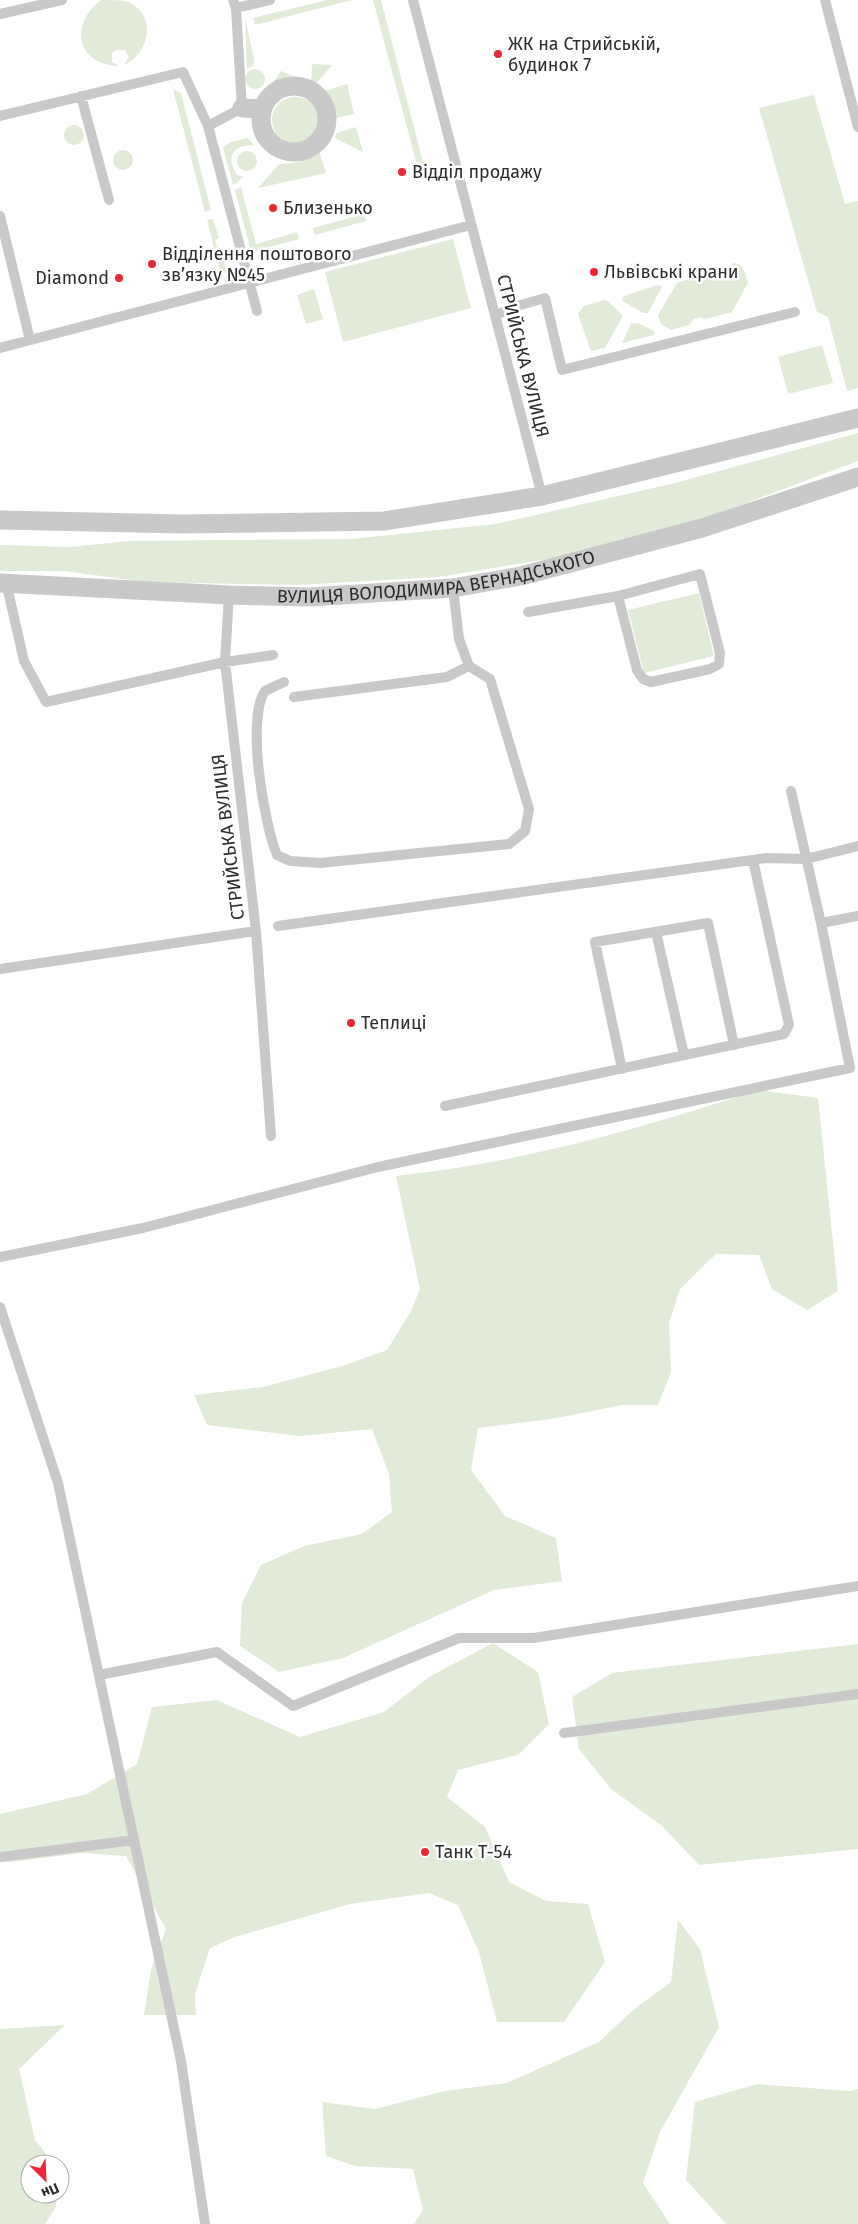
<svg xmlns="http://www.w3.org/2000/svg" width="858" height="2224" viewBox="0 0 858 2224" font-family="'Fira Sans',sans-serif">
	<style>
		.green { fill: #e2ebd8 }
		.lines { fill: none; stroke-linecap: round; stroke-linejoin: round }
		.lane { stroke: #c9c9c9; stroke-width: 10 }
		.street { stroke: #c9c9c9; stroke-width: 19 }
		.poi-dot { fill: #eb2636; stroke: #fff; stroke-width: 2 }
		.labels { text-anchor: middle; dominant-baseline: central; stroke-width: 5; stroke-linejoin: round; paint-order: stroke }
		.poi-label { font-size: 18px; fill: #2c2c2c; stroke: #fff; text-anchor: start }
		.street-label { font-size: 18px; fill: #2c2c2c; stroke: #fff }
	</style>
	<rect width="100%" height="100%" fill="#fff"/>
	<path class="green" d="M101,0C110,0 121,0 129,2C157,16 150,53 124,65L129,57L125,50H116L112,53V62L119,66C76,65 69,24 101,0Z
		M327,0H352L255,25L253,18Z
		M373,0H381L427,178L421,180Z
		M245,18L254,59L253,66L247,69Z
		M312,64L332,65L313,87L311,86Z
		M245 79a10 10 0 1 1 20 0a10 10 0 1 1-20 0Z
		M281,71L300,79L270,87Z
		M347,84L354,114L332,119L329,103L321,92Z
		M173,89L181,93L211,210L205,212Z
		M814,95L845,204L858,201V388L847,391L828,317L817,312L759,108Z
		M272 120a23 23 0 1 1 46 0a23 23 0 1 1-46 0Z
		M64 135a10 10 0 1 1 20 0a10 10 0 1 1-20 0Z
		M356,127L363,152L335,138L337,133Z
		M248,138L254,145C233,145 225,156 237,175L244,177L233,185L223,147L231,142Z
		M113 160a10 10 0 1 1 20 0a10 10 0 1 1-20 0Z
		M319,151L326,173L258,188L279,164C295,164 306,161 319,151Z
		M237 161a10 10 0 1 1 20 0a10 10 0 1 1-20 0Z
		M241,187L256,244L297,232L299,239L251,252L235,190Z
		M364,214L366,221L315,235L313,228Z
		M213,219L219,238L215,240L219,255L222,254L227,272L221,274L207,220Z
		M453,239L471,308L343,342L325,272Z
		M735,263C745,265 745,275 748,283L732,312L706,319L700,317L694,319L689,325L671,330L661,324L658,315L677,283Z
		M658,285L662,287L648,313H643L624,302L622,299L624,296Z
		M314,289L323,319L306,324L297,295Z
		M605,300L609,302L623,316L605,348L591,351L578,314L584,306Z
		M638,323L654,331V335L622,343L631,324Z
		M822,345L833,383L788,394L778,357Z
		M858,433V461L693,523L561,557L438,577L298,585L145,582L64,571H0V545L70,547L129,541L351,539L496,524L675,483Z
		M699,593L714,656L644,673L628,610Z
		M758,1090L818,1098L838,1291L807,1310L772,1289L759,1255L716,1254L680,1289L669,1323L671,1372L658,1405H623L552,1419L478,1428L471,1470L505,1516L556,1538L562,1581L494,1590L343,1658L279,1672L240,1646L242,1603L261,1565L304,1546L362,1534L392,1512L389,1474L372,1429L300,1436L207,1425L194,1395L263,1387L342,1366L387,1350L411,1311L420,1289L396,1176C519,1163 640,1129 758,1090Z
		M493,1643L538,1672L549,1724L518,1755L458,1770L447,1797L485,1827L509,1882L546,1901L588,1904L605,1962L564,2022H497L479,1952L458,1905L429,1893L350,1904L235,1937L210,1948L195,1994L196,2015H144L151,1970L166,1929L126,1856L82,1853L11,1862L0,1861V1814L87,1794L137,1764L152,1707L217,1700L300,1737L384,1712L429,1677Z
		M858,1644V1849L699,1865L662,1826L611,1789L579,1749L572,1697L612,1673Z
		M678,1920L700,1949L719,2027L660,2132L643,2183L670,2224H414L423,2210L413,2169L355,2166L326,2156L322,2102L375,2109L445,2091L507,2083L599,2042L633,2010L671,1982Z
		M65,2025L19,2069L35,2140L54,2164H30V2194H57L56,2207L45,2224H0V2029Z
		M757,2084L850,2091L858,2089V2224H726L686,2180L695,2102Z"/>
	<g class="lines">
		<path class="lane" d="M413,0L542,496
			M825,0L858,127
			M236,8L270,0
			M0,14L62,0
			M81,96L109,200
			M0,116L183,72L208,126L257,311
			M208,126L242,108L236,8L233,0
			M0,216L30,340
			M496,315L517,306L545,298L562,370L795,312
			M0,348L471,225
			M6,582L24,661L46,702L225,662L273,655
			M528,612L618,596L700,574L720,653L719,664L710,669L651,682L643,679L637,670L618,596
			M284,682L265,691C246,719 264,824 277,855L290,861L320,863L509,844L525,831L529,809L490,679L469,666
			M294,697L447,677L469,666L459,639L453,588
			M821,923L858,916
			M278,926L766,858L806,859L858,846
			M256,931L271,1136
			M656,932L684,1055
			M0,969L256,931L225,662L229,595
			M622,1069L595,942L708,923L734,1045
			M445,1106L784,1034L789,1025L753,860
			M0,1257L143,1228L378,1167L850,1068L821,923L791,791
			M0,1307L58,1483L181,2061L205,2224
			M99,1675L217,1652L293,1706L459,1638H534L858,1586
			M564,1733L858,1694
			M0,1857L134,1840"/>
		<g class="street">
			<circle cx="294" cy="119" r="33"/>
			<path d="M242,108L262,109"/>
			<path d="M0,520L183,524L384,521L542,496L858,418"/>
			<path id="s1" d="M0,583L229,595L309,597L453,588L521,576L702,528L858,477"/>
		</g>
	</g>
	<g class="poi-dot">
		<circle cx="498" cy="54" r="5"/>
		<circle cx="402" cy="172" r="5"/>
		<circle cx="273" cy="208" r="5"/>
		<circle cx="152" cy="264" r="5"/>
		<circle cx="594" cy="272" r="5"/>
		<circle cx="119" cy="278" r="5"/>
		<circle cx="351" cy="1023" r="5"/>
		<circle cx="425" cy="1852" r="5"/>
	</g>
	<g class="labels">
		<g class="poi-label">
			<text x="508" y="44">ЖК на Стрийській,<tspan x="508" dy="21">будинок 7</tspan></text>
			<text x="412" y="172">Відділ продажу</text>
			<text x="283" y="208">Близенько</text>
			<text x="162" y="254">Відділення поштового<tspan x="162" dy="21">зв’язку №45</tspan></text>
			<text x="604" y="272">Львівські крани</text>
			<text x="109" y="278" text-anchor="end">Diamond</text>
			<text x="361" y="1023">Теплиці</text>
			<text x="435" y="1852">Танк Т-54</text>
		</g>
		<g class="street-label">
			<text transform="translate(523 356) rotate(76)">СТРИЙСЬКА ВУЛИЦЯ</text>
			<text stroke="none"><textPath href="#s1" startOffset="438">ВУЛИЦЯ ВОЛОДИМИРА ВЕРНАДСЬКОГО</textPath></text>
			<text transform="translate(228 837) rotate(-97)">СТРИЙСЬКА ВУЛИЦЯ</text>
		</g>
	</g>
	<g transform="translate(45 2179) rotate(156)"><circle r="24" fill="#ffffff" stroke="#ababab"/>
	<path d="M0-4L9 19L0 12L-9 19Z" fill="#eb2636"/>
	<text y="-8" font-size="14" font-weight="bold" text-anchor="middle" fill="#2c2c2c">Пн</text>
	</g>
</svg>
